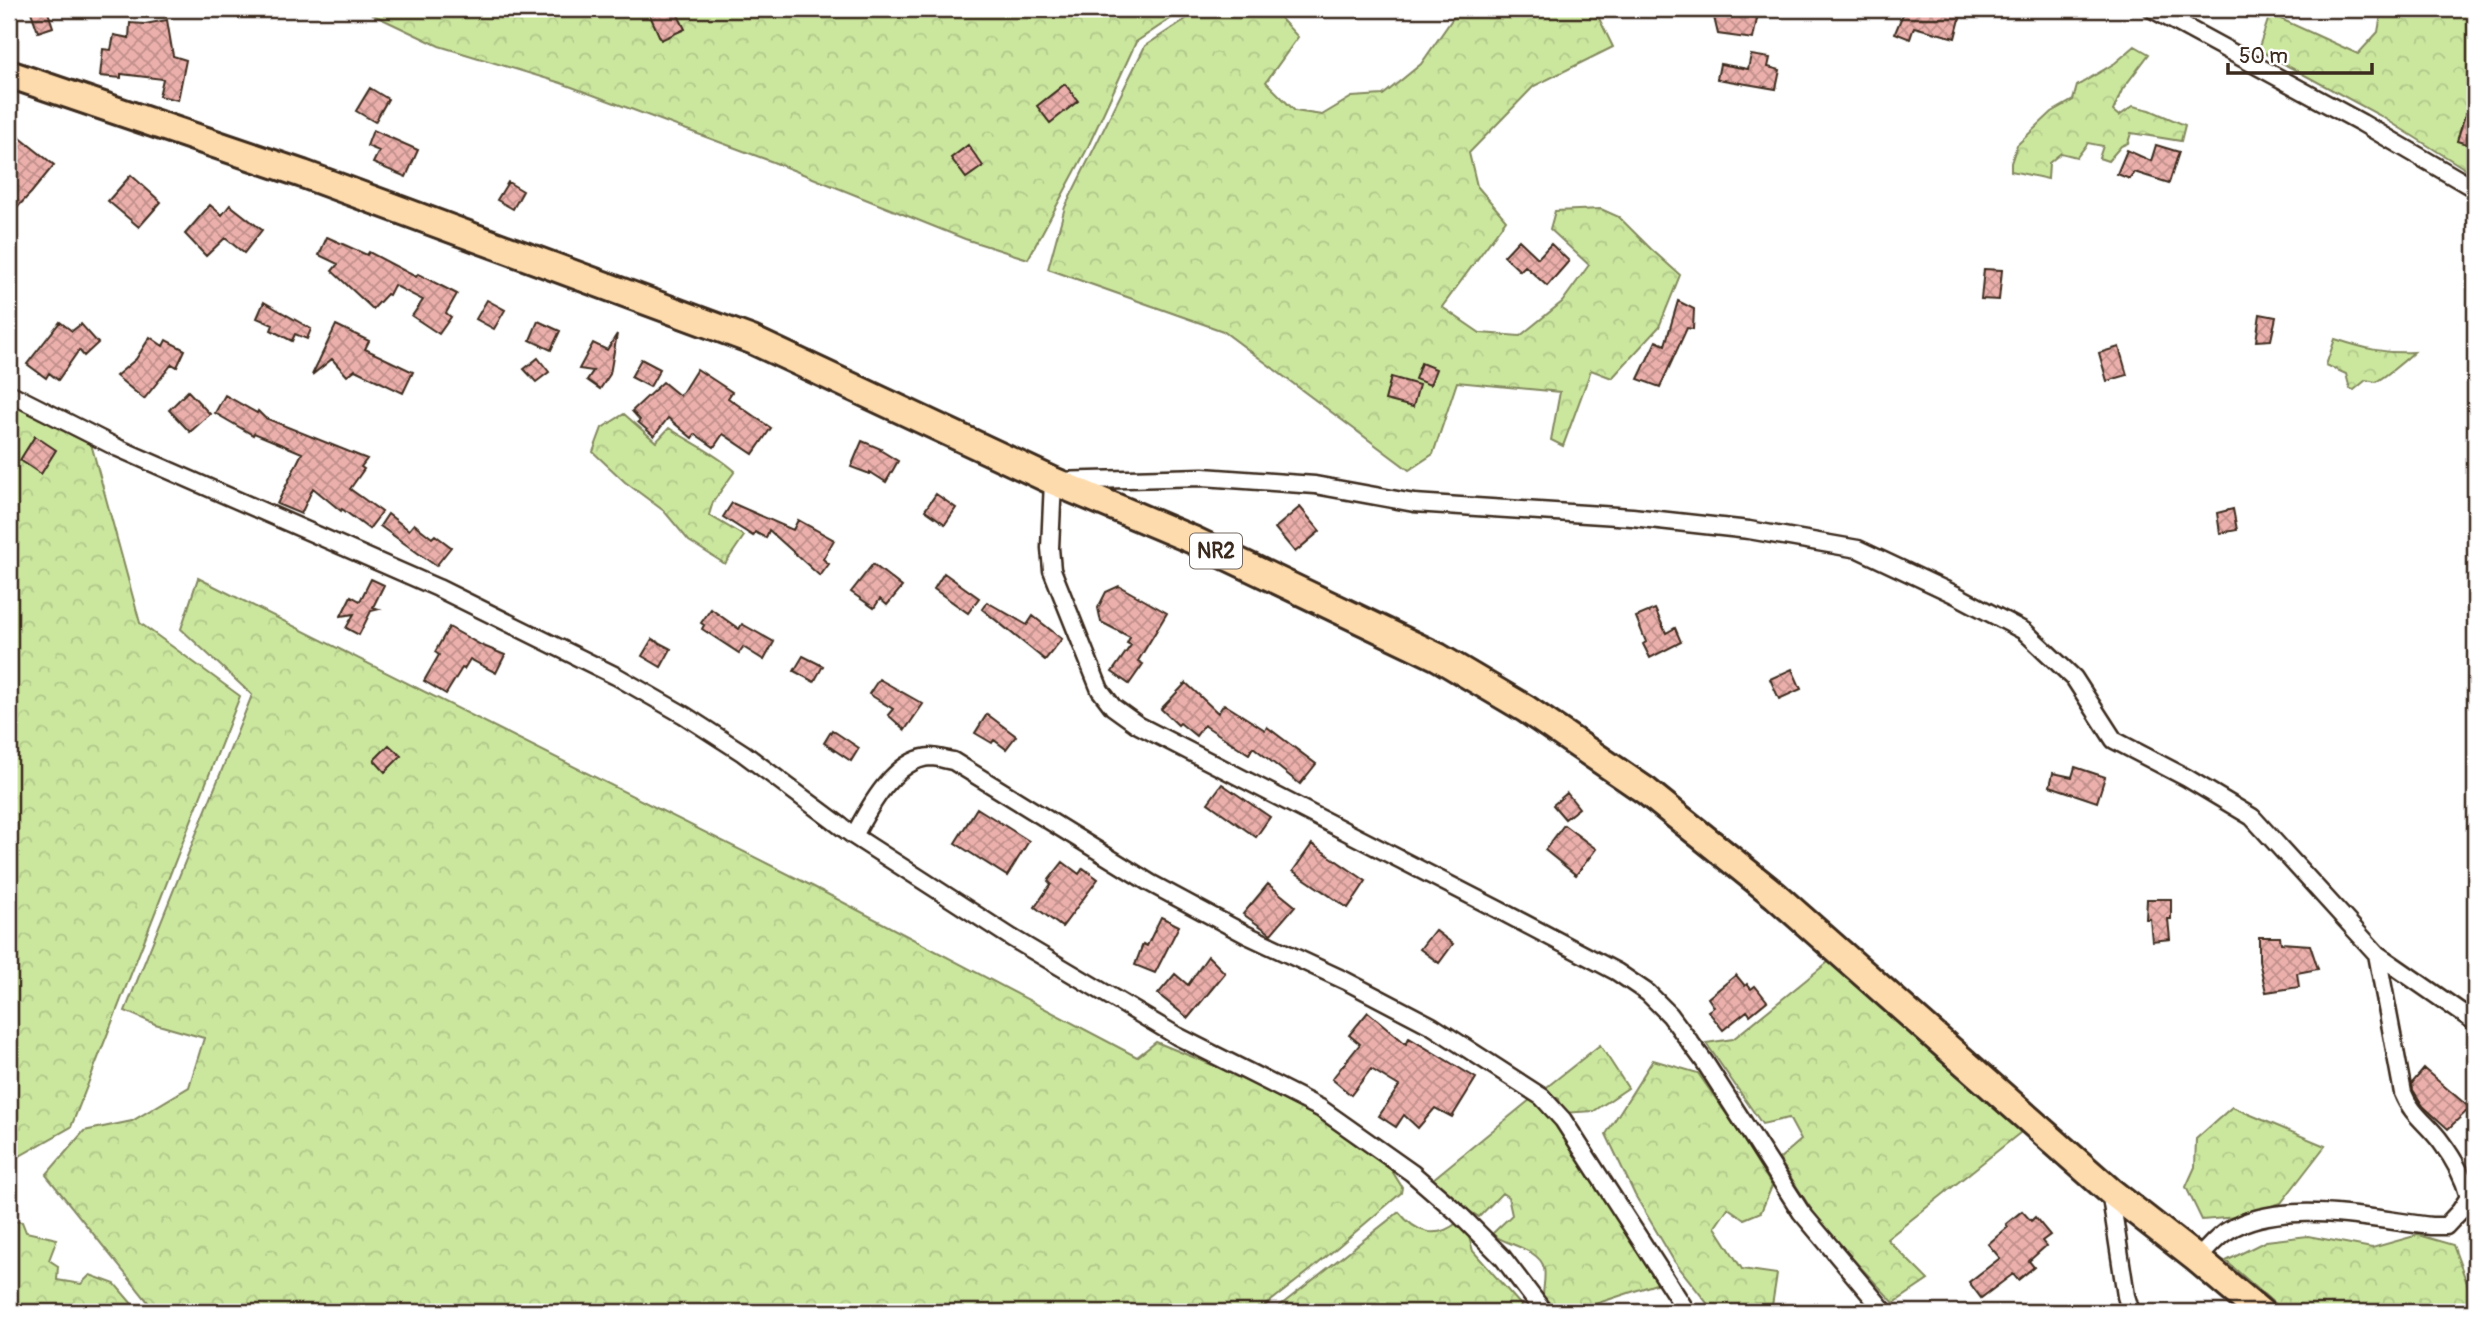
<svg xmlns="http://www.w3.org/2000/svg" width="2484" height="1321" viewBox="0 0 2484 1321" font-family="Pangolin,sans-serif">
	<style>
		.forest { fill: url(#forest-crowns); stroke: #83885e; stroke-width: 2 }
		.building { fill: url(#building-cross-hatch); stroke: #3b2a1e; stroke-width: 2 }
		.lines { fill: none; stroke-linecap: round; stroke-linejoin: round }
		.minor-casing { stroke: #3b2a1e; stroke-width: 21 }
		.trunk-casing { stroke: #3b2a1e; stroke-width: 32 }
		.minor { stroke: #fff; stroke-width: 16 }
		.trunk { stroke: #fedbac; stroke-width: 26 }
		.labels { text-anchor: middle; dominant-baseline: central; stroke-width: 5; stroke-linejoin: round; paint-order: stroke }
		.shield { fill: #fff; stroke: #766a62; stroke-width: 2 }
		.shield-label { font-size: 21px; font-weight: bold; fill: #3b2a1e }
	</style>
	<defs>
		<pattern id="forest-crowns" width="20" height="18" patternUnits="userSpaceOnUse" patternTransform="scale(1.75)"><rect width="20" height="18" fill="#cbe79e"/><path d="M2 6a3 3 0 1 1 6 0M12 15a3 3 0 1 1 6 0" fill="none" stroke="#afc688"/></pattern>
		<pattern id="building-cross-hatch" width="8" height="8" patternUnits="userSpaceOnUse" patternTransform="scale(1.75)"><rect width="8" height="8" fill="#ecb0ac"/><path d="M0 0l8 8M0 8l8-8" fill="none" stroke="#c08f8b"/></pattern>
	</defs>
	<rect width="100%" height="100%" fill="#fff"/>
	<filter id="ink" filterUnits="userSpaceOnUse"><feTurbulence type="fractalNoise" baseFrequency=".0143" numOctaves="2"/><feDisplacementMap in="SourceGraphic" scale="14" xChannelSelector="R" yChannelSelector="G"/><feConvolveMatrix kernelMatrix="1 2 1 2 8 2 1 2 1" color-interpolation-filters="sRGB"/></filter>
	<g filter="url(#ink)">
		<path class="forest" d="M361,9H1185L1136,42L1086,151L1028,259L965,239L773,162L561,83L439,46Z
			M1201,9H1272L1298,37L1266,82L1295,111L1322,115L1352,97L1383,95L1421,64L1453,18L1465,9L1595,10L1613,47L1534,86L1469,153L1477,186L1506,220L1442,307L1480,333L1520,336L1562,302L1589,265L1550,229L1555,211L1601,209L1619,217L1651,249L1680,275L1659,327L1612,378L1591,370L1563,446L1551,440L1560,392L1457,382L1433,454L1409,470L1223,331L1048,269L1065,207L1145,46Z
			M2382,9H2475V175L2379,115L2258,50L2270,14L2358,54L2378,32Z
			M2135,46L2149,54L2122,90L2113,111L2119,116L2133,106L2150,110L2185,125L2181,141L2131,133L2128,143L2121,146L2108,161L2099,158L2103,146L2088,143L2077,157L2061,153L2049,163L2048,179L2011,171V163L2017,145L2052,112L2073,100L2077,86L2115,63Z
			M2335,339C2363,348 2384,354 2414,352C2402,363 2390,373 2376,382L2366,380L2354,390L2350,389L2346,374L2326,365Z
			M9,402L90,440L140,623L240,696L71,1127L9,1162Z
			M624,414L656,442L669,428C692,443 715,453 735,471L713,502L709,515L744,536L725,564L689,541L664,511L625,482L593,452L602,428Z
			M198,578L814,887L1137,1057L1156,1042L1276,1091L1331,1121L1387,1163L1402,1187L1401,1193L1312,1269L1257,1312H156L46,1175L84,1131L132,1121L189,1087L204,1038L155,1024L125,1011L252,695L181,629Z
			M1833,958L2015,1115L2020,1133L1887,1239L1928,1280L1894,1303L1822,1226L1779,1159L1801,1140L1789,1118L1762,1124L1706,1043L1733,1039Z
			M1600,1045L1628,1088L1594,1111L1562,1113L1559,1099L1543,1090Z
			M1653,1060L1698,1073L1736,1128L1772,1186L1761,1212L1744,1219L1728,1208L1715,1227L1742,1269L1777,1274L1771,1312H1714L1674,1261L1635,1195L1606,1134Z
			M1531,1099L1565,1130L1658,1275L1659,1283L1571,1312H1557L1543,1297C1543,1288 1546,1276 1544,1268C1539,1248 1505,1245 1492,1234L1512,1215L1508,1197L1502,1193L1479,1217L1457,1203L1433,1179Z
			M2232,1107L2325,1146L2281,1203L2237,1217L2202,1220L2186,1187L2195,1167L2196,1139Z
			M1399,1212C1416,1233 1436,1240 1458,1222L1467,1230L1473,1251L1527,1312H1272Z
			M9,1221L22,1222L26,1232L57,1239L49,1260L58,1266L57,1280L81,1284L90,1275L115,1284L139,1312H9Z
			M2418,1235L2453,1245L2471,1294L2475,1298V1312H2284L2226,1261L2266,1241L2308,1236L2372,1248Z"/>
		<path class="building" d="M30,9H47L53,27L38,32Z
			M647,9H675L685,29L661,40Z
			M1712,9L1742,14L1745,9H1759L1753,39L1718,34Z
			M1905,9H1936L1961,15L1955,38L1914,27L1910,39L1895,33Z
			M167,20L173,56L186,60L178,100L159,96L163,79L121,74V78L100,76L103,49L111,50L114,35L129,38L130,23L145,24Z
			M1751,55L1770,58L1768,67L1780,70L1776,89L1717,79L1720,64L1748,69Z
			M1065,84L1078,101L1050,123L1037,106Z
			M370,88L388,99L375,122L356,111Z
			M2472,92L2475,93V130L2470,145L2457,141Z
			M9,129L54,165L31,193L9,216Z
			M373,130L418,150L406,177L373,163L379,151L367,146Z
			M968,145L983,166L966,178L951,158Z
			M2156,145L2179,152L2169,183L2134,172L2130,179L2117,174L2127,150L2151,161Z
			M131,175L161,202L139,227L108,201Z
			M508,182L523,191L513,209L497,200Z
			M210,205L222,215L230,205L262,230L244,253L225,238L206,256L185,234Z
			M327,237L367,255L369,252L416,277L418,274L457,294L446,313L451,317L439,334L412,316L423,300L394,285L389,295L387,294L373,309L332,271L338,264L319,255Z
			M1519,240L1538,258L1551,244L1569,261L1547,286L1525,266L1520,271L1504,256Z
			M1984,269L2002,270L1999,300L1981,299Z
			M487,300L505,310L494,329L476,319Z
			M1678,301L1694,309L1693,329L1687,328L1660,387L1638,379L1656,341L1665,345Z
			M264,302L311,329L307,339L295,334L292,341L271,330L273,325L257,318Z
			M2260,314L2276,317L2271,340L2256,341Z
			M538,321L560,331L551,350L530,340Z
			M60,322L72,331L81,324L98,343L84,356L79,350L58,380L49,373L46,378L27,364Z
			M336,325L369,341L365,349L413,372L403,393L355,370L347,376L332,359L312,375Z
			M617,334L610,374L600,389L587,380L593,371L579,369L593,343L607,350Z
			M150,337L163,346L166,340L185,350L177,367L172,364L144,399L116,376L136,359Z
			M2119,347L2127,375L2107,381L2099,353Z
			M538,358L549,372L536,382L524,369Z
			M641,359L660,369L650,387L631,377Z
			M1421,363L1436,369L1430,385L1415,379Z
			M697,369L732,392L728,398L771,428L753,454L723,434L714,447L695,434L692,438L668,418L654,436L638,422L640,420L632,411L663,382L680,396Z
			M1391,377L1419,385L1413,407L1385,400Z
			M188,391L210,414L190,432L169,410Z
			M225,395L257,413L258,411L265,418L367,459L361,467L364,469L350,489L382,512L369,529L342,509L341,511L313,488L301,514L277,504L302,453L254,433L253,435L215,413Z
			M35,436L56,450L41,474L20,460Z
			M862,441L881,449L880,450L898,461L886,482L870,472V474L851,467Z
			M936,494L956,508L945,524L925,510Z
			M732,503L793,530L798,520L834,540L823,559L829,564L820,576L769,530L766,538L755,532L753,536L723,517Z
			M1300,507L1320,531L1295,552L1275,528Z
			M2233,509L2237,530L2220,533L2217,513Z
			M388,514L409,530L414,524L432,538L435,535L451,547L436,566L380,526Z
			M873,564L902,587L887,605L880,599L874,608L851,592Z
			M944,573L979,598L968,613L934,589Z
			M371,579L384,585L373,607L379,609L371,611L359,635L346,628L354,614L341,616L351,596L360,601Z
			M1119,586L1167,613L1138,661L1143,664L1129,684L1112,672L1131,645L1127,643L1130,637L1101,622L1098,608L1106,592Z
			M987,602L1027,625L1033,616L1062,639L1045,660L982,609Z
			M711,609L739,629L742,624L774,642L764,660L743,647L739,653L702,629L704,625L701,623Z
			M1655,609L1666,633L1675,628L1681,642L1650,658L1643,644L1646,642L1636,617Z
			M449,627L481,645L505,655L496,673L470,659L464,669L462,668L446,694L424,681L439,655L435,652Z
			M652,639L671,649L661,667L642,656Z
			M803,656L823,666L814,682L794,671Z
			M1792,669L1801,689L1779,699L1770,679Z
			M879,679L923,704L905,730L888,715L893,709L869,694Z
			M1186,683L1218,713L1224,704L1265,730L1267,727L1316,764L1300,784L1253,747L1249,754L1204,725L1196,736L1180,723L1178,725L1161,709Z
			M987,714L1016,736L1006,749L994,740L992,743L975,733Z
			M832,730L859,748L851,761L824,743Z
			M389,745L401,756L385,772L374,760Z
			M2075,767L2105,777L2097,802L2050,786L2053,773L2072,777Z
			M1222,784L1270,817L1256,837L1208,803Z
			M1567,793L1579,808L1565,819L1553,805Z
			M977,808L1029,841L1007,876L955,843Z
			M1564,825L1596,849L1576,875L1545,850Z
			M1312,844L1366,881L1348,908L1293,871Z
			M1063,862L1079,874L1083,868L1098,879L1062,927L1035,907L1051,884L1048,881Z
			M1268,884L1295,906L1271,934L1243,914Z
			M2147,899H2171V919H2168L2170,939L2152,941L2150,919H2146Z
			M1161,917L1179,926L1155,973L1135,965L1143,944L1147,946Z
			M1435,930L1453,944L1439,963L1420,949Z
			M2259,937H2280L2281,943L2310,945L2318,969L2297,973L2299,987L2266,992L2259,961Z
			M1208,956L1225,973L1188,1018L1158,994L1175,974L1188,985Z
			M1736,975L1745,986L1747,984L1751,989L1755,986L1767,1001L1750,1015L1747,1011L1723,1030L1708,1011L1714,1007L1708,998Z
			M1368,1012L1406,1044L1409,1038L1476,1078L1452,1117L1435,1108L1418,1128L1404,1115L1396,1127L1379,1116L1399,1086L1371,1069L1351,1095L1332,1079L1360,1044L1349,1035Z
			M2424,1069L2470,1108L2448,1129L2423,1106L2413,1090L2412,1083Z
			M2022,1211L2031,1221L2035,1217L2050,1235L2042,1241L2046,1246L2029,1261L2034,1267L2018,1280L2013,1274L1981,1298L1969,1282L2000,1258L1988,1244L2008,1227L2006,1224Z"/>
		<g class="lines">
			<defs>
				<path id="minor" d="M2152,9L2362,123L2475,189
					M9,393L118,448L438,588L616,676L684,715L743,753L854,836L1012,938L1177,1036L1320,1108L1412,1173L1458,1213L1503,1258L1544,1312
					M854,836C868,809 895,758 931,757C938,757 946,760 953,761L1150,883L1247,935L1346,981L1432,1026L1542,1097L1563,1120L1687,1312
					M2110,1191L2126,1296L2131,1312
					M2197,1259C2207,1250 2217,1236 2229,1230C2282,1198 2371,1219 2431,1226H2446L2460,1211L2469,1197C2464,1177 2453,1158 2441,1142C2428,1124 2411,1114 2403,1093L2377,954
					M1885,1312L1801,1212L1704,1061L1670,1015L1648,993L1617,972L1497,909L1138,725L1113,707L1100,690L1052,570L1050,548L1053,481L1203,477L1315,485L1414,503L1632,517L1749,530L1858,549L1956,595L2024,631L2074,678L2114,740L2187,778L2252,817L2377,954L2475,1022"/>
				<path id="trunk" d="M9,74L303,174L752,340L1053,481L1193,540L1438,657L1526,709L1646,791L1776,896L2110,1191L2197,1259L2260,1312"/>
			</defs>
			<use href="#minor" class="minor-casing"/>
			<use href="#trunk" class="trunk-casing"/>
			<use href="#minor" class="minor"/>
			<use href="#trunk" class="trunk"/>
		</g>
	</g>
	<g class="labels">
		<rect class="shield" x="1190" y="533.5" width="52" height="35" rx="5"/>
		<g class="shield-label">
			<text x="1216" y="551">NR2</text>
		</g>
	</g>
	<rect width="2484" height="1321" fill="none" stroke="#fff" stroke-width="35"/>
	<rect x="18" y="18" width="2449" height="1286" fill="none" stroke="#3b2a1e" stroke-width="2.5" filter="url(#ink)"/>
	<path d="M2228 63v10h144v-10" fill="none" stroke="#3b2a1e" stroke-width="3.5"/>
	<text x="2239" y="63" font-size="21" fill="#3b2a1e" stroke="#ffffff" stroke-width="5" paint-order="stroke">50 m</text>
</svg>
